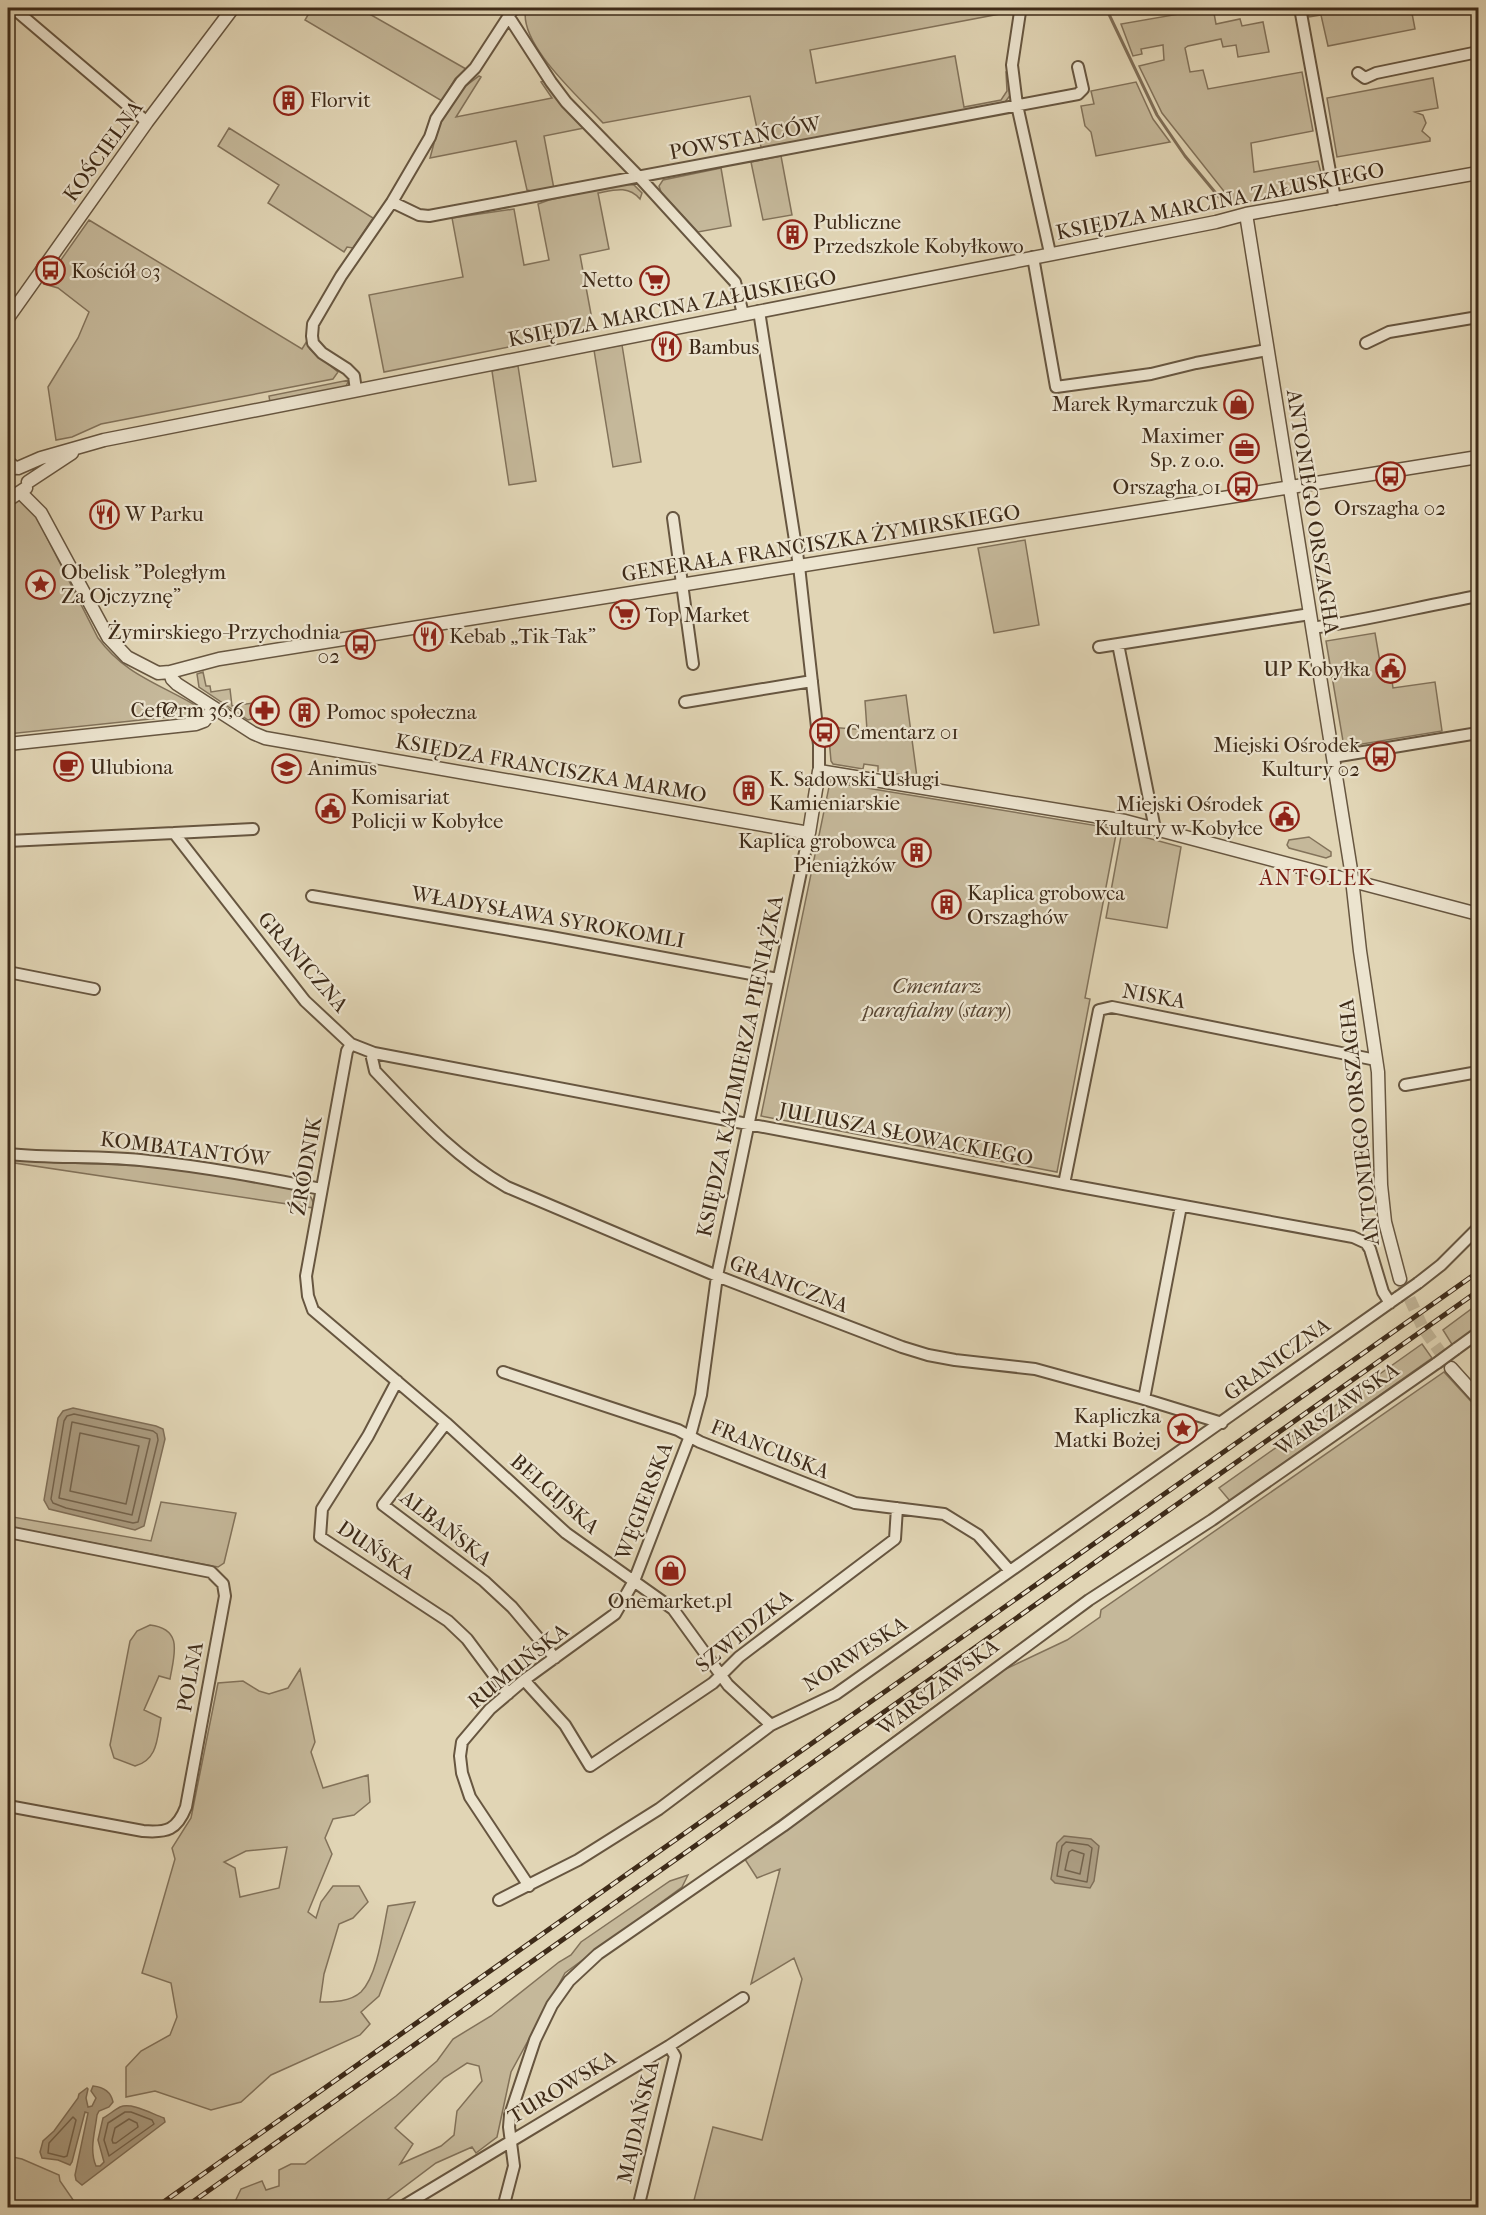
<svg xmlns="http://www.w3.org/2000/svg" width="1486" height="2215" viewBox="0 0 1486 2215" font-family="'IM FELL French Canon',serif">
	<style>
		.green { fill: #c5b89a; stroke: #82725a; stroke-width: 1.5; fill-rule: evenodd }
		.water { fill: #aa9b80; stroke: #7f6e57; stroke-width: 1.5 }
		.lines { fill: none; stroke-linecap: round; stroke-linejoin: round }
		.shore { stroke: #74634c; stroke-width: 1.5 }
		.stream { stroke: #7f6e57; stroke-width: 3 }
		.tertiary-tunnel { stroke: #c0b396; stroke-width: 12; stroke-dasharray: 12 6; stroke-linecap: butt }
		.minor-casing { stroke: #675640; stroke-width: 14 }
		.tertiary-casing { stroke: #675640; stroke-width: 15 }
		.minor { stroke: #ece4cf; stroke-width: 10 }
		.tertiary { stroke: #ece4cf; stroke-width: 12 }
		.rail-casing { stroke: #3e2b19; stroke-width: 5 }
		.rail { stroke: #ece4cf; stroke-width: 3; stroke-dasharray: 9; stroke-linecap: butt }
		.minor-bridge-casing { stroke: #675640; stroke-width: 14; stroke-linecap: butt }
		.minor-bridge { stroke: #ece4cf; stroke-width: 10 }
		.labels { text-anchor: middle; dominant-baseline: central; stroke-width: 4.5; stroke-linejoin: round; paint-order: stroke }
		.poi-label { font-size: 21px; fill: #3e2b19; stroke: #ece4cf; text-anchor: start }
		.street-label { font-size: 21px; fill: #3e2b19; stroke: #ece4cf }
		.park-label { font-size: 21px; font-style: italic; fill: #594733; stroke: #ece4cf }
		.neighbourhood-label { font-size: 22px; letter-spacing: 1.5px; fill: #7a1f14; stroke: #ece4cf }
	</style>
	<rect width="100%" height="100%" fill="#e1d5b5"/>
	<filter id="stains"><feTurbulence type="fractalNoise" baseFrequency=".00333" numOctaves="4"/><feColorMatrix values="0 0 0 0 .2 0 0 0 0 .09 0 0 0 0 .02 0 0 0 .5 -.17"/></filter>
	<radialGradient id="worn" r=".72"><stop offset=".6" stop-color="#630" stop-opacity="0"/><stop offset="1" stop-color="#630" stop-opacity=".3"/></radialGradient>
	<path class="green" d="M312,8H359L466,69L455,79L442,101L305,20Z
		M526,8H1012L1010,12L810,50L816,83L955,56L964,107L1001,100L1007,91L1006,72H1009L1012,93L1005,102L766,150L761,147L750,96L603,123C580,98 517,43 526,8Z
		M1213,8L1216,24L1240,19L1242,26L1263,22L1269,52L1238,57L1236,45L1223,47L1221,39L1188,46L1185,48L1190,72L1203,70L1208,89L1302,72L1313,131L1251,143L1254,172L1318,161L1323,181L1320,188L1234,204L1162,113L1139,66L1164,60L1163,45L1141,49L1142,54L1133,56L1121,24Z
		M1307,8H1411L1415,29L1328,46L1321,15L1309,17Z
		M479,76L481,77L456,117L552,98L541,82L544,81L584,128L544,136L554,189L536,192L527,190L516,141L430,158L440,121L463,88Z
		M1433,78L1438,108L1415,112L1423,115L1426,123L1422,131L1430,138V141L1337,157L1327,98Z
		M1136,82L1153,119L1170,142L1096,156L1091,132L1085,126L1081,106L1094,104L1091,91Z
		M229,128L373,218L353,248L347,247L344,252L268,203L279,185L218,146Z
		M781,156L792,215L763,220L751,162Z
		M721,168L731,226L698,232L661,192L659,186L663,180Z
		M622,184L634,185L642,193L640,199C628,185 614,190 598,193L609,249L580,255L594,330L384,372L369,295L463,277L452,218L514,209L524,265L549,260L538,204L549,200Z
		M89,220L302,349L307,341L310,349L338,372L333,379L101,424L72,437L56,440L48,387L78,338L89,312L58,288L44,284Z
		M622,345L641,462L613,467L594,350Z
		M518,366L536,481L509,485L492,371Z
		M349,380L345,388L270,402L269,396Z
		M15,500H23L32,508L98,638C126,676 161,684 200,708L199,715L179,716L8,734V504Z
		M1025,540L1039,625L994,633L978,548Z
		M1375,633L1382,674L1392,681L1393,688L1435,682L1442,731L1344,747L1326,641Z
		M203,672L206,686H210L211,692L230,689L232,706L253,703L255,718L248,720L199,687L197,674Z
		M906,695L917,777L878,771V766L864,764L863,769L833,764L831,761L828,727L867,730L865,701Z
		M830,782L1117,829L1085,998L1090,999L1057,1172L761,1116Z
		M1122,831L1181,847L1167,928L1106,918Z
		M1309,837L1331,852V856L1326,858L1289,848L1287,845L1289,840Z
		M8,1159C53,1164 96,1163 141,1166C195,1169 249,1180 302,1189C310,1195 313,1198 314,1208L8,1162Z
		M1478,1304V1328L1453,1346L1443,1330Z
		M1422,1344L1432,1358L1230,1501L1219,1488Z
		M1444,1372L1478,1409V2207L692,2208L713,2127L762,2140L802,1979L794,1958L751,1984L780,1869L757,1878L739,1850L949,1696L1067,1640L1100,1617L1101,1610Z
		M161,1502L236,1513L224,1563L218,1567L10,1527L13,1517L151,1541Z
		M150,1625C184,1629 174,1655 170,1679L159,1676L144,1710L161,1718C157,1738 158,1760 135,1766L114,1758L110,1745L130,1641L137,1631Z
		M300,1669L315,1742L311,1752L323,1788L368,1775L370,1802L354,1815L333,1819L325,1838L332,1854L308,1912L316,1918L321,1902L333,1886H359L368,1902L353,1918L339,1924L324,1974L320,2002C333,2002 350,2002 361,1992C378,1975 383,1929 388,1906L415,1902L379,1996L361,2012L370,2024L360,2035L271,2075L241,2102L211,2110L155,2091L126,2097V2067L141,2051L170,2035L177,2017L171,1983L142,1973L175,1859L172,1848L191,1818L218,1683L243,1681L259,1691L269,1694L288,1688ZM287,1847L279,1888L240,1897L235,1868L224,1862L246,1851Z
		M688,1875L682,1887L565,1973L511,2072L497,2137L476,2153L472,2147L436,2163L384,2202L370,2207L232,2208L241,2189L262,2181L266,2190L279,2186V2170L291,2164H305L396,2096L437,2061L453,2039L491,2016L559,1962L571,1955L581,1942L670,1881ZM467,2063L479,2066L482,2081L457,2111L454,2135L441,2146L400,2164L413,2144L395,2128L444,2078Z
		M8,2156L22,2159L59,2175L60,2181L78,2207H8Z"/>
	<path class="water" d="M73,1408L156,1426L163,1429L165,1439L144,1526L135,1530L49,1509L44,1500L58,1418L63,1411Z
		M1064,1836L1091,1839L1099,1846L1094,1881L1090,1888L1055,1883L1051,1879L1057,1843Z
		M93,2086C103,2087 111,2092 113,2102L109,2107L99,2111L97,2115C95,2132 89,2150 96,2166H100L104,2162L98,2140L103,2118C109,2115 114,2110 120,2107C132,2102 152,2114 164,2118L165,2122L82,2185L76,2180L75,2175L88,2113L85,2112L72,2162L70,2165L58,2160L42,2158L40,2152L43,2141L54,2131L78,2098L79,2094L87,2088L88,2089L86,2098L88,2107L92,2106L96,2098L91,2091Z"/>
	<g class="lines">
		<path class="shore" d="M74,1414L153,1431L157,1434L158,1440L138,1522L133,1523L66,1508L53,1503L51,1499L64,1421L67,1416Z
			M72,1422L150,1439L132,1515L59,1498Z
			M80,1433L139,1446L126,1504L70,1491Z
			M1066,1842L1088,1845L1092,1848L1087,1882L1057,1876L1062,1846Z
			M1072,1850L1084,1854L1080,1874L1065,1870L1069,1852Z
			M125,2112H131L152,2120L154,2124L109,2156L104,2140L108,2123Z
			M73,2117L76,2120L67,2156L64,2157L48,2153L49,2143Z
			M129,2119L137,2123L138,2127L116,2143H113L112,2140L115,2128Z"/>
		<path class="stream" d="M1106,8L1157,115L1185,156L1219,197"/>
		<path class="tertiary-tunnel" d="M1402,1282L1423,1328L1450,1366"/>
		<defs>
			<path id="minor" d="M13,8L147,122
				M1300,8L1335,199
				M1020,12L1012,65L1017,105L1050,253
				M509,17L551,82L566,102L640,178L735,282L743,314
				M1358,73L1365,78L1376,73L1478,52
				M392,202L419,215L429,216L1078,94L1083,89L1078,67
				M1033,257L1056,387L1151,374L1196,363L1267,350
				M759,311L799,566L819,745V771
				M1366,343L1389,332L1478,317
				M356,390L354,376L347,369L322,353L313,343L312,336L313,324L341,276L392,202L430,137L436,119L461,82L475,68L514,8
				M673,518L693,664
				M1312,628C1368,620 1423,606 1478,596
				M1118,644L1155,829
				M1099,647L1310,614
				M685,702L812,681
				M1333,757L1478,733
				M174,833L253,829
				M8,841L174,833L305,1001L351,1044L374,1053L372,1058L375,1071C417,1115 453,1156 507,1187L717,1276L902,1347L928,1355L955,1360L1035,1369L1144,1399L1222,1423
				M312,896L551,937L778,979
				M8,972L94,989
				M351,1044L347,1051L306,1276L308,1296L313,1310L446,1423L566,1533L673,1609L728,1685L771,1725
				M374,1053L1064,1184L1353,1237L1366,1243L1370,1249L1383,1292L1390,1303
				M1405,1085L1478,1072
				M8,1154C55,1159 102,1155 149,1161C207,1167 264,1178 321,1189
				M1064,1184L1099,1010L1112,1007L1376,1060
				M1418,1283L1441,1265L1478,1228
				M1456,1349L1478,1333
				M503,1372L678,1430L700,1442L855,1503L944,1514L978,1535L1010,1571
				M397,1381L368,1436L322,1509L320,1537L448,1621L467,1639L508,1694
				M1144,1399L1181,1206
				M446,1423L383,1505L484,1581L512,1607L555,1658
				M8,1532L211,1572L223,1584L225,1596L186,1807C177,1830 167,1833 143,1831L8,1806
				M524,1680L565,1725L590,1766L713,1683L739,1657L895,1539L897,1508
				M529,1886L470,1797L462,1773L460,1756L462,1742L490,1709L524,1680L615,1614L634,1581L690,1436L701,1395L717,1276L809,833
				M499,1900L578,1860L659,1809L771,1725L836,1694L1398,1297
				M400,2208L669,2046L743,1998
				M503,2208L514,2166L509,2127L510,2115L535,2040L552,2005L569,1981L598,1954L783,1826L1089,1600L1212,1520L1437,1363
				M638,2208L675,2056L669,2046"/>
			<path id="tertiary" d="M1246,214L1351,870L1360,951L1378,1072L1381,1185L1385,1222L1400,1279
				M8,318L147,122L233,8
				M8,462L15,468
				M18,468L41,458L104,440L1216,222L1246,214L1478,173
				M28,482L72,453
				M21,493L41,513L108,637L127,657L158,673L170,672L219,659L1478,457
				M8,500L26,488
				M170,672L172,679L177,684L253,733L265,738L809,833L819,771L1125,821L1478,914
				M8,744L196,724L204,721L214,708
				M1451,1368L1478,1398"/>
		</defs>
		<use href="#minor" class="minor-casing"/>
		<use href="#tertiary" class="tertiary-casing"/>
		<use href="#minor" class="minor"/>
		<use href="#tertiary" class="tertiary"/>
		<defs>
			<path id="rail" d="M155,2208L1478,1272
				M184,2208L1478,1291"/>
		</defs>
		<use href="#rail" class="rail-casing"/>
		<use href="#rail" class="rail"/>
		<defs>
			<path id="minor-bridge" d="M1398,1297L1418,1283
				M1437,1363L1456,1349"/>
		</defs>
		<use href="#minor-bridge" class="minor-bridge-casing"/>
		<use href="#minor-bridge" class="minor-bridge"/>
	</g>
	<defs>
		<symbol id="building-ring" viewBox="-11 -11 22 22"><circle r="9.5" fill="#ece4cf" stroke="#8f2418" stroke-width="1.5"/><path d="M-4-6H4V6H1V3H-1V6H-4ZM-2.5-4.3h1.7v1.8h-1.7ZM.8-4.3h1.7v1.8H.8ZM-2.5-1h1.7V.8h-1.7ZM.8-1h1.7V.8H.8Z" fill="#8f2418"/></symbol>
		<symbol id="bus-ring" viewBox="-11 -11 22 22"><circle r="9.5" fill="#ece4cf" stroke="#8f2418" stroke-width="1.5"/><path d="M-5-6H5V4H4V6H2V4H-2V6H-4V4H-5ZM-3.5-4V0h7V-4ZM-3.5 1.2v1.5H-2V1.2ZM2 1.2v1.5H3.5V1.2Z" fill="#8f2418"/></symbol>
		<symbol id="supermarket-ring" viewBox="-11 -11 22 22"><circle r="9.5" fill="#ece4cf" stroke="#8f2418" stroke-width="1.5"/><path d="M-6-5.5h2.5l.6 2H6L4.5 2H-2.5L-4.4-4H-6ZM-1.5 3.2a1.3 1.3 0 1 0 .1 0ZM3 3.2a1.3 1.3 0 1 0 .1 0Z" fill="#8f2418"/></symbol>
		<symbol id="restaurant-ring" viewBox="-11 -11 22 22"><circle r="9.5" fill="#ece4cf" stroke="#8f2418" stroke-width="1.5"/><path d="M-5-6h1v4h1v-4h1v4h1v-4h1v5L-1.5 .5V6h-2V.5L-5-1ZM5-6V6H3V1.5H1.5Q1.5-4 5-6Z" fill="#8f2418"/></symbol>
		<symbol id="shop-ring" viewBox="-11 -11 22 22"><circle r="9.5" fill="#ece4cf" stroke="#8f2418" stroke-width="1.5"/><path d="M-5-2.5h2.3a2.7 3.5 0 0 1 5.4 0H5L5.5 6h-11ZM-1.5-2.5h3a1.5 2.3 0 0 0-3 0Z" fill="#8f2418"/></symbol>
		<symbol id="office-ring" viewBox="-11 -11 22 22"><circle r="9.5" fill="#ece4cf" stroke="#8f2418" stroke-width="1.5"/><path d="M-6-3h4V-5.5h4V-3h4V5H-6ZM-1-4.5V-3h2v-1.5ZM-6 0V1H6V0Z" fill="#8f2418"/></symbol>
		<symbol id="sight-ring" viewBox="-11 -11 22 22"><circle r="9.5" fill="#ece4cf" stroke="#8f2418" stroke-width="1.5"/><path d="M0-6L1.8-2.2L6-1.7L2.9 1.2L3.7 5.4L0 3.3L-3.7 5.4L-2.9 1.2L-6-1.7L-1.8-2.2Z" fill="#8f2418"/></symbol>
		<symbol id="civic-ring" viewBox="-11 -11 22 22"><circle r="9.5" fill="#ece4cf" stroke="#8f2418" stroke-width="1.5"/><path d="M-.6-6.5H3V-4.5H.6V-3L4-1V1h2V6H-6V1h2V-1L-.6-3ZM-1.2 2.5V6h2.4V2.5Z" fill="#8f2418"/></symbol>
		<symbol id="pharmacy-ring" viewBox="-11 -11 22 22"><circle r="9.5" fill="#ece4cf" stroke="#8f2418" stroke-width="1.5"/><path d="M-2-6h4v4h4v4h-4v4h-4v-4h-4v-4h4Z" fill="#8f2418"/></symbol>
		<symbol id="cafe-ring" viewBox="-11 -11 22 22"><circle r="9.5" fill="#ece4cf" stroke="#8f2418" stroke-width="1.5"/><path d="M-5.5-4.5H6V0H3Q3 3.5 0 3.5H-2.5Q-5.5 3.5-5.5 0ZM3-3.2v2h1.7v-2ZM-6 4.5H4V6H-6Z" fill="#8f2418"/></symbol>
		<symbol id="school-ring" viewBox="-11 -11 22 22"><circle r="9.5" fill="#ece4cf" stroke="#8f2418" stroke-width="1.5"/><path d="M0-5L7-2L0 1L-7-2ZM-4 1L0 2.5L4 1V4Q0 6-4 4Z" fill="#8f2418"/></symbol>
	</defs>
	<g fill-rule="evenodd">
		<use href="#building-ring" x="272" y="84" width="33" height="33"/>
		<use href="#building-ring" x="776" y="218" width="33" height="33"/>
		<use href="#bus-ring" x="34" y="254" width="33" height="33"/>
		<use href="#supermarket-ring" x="638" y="264" width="33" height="33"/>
		<use href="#restaurant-ring" x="650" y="330" width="33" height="33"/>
		<use href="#shop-ring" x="1222" y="388" width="33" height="33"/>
		<use href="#office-ring" x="1228" y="432" width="33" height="33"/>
		<use href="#bus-ring" x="1374" y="460" width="33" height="33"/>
		<use href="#bus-ring" x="1226" y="470" width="33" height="33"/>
		<use href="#restaurant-ring" x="88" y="498" width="33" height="33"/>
		<use href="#sight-ring" x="24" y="568" width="33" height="33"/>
		<use href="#supermarket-ring" x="608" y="598" width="33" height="33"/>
		<use href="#restaurant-ring" x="412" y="620" width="33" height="33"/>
		<use href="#bus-ring" x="344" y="628" width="33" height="33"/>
		<use href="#civic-ring" x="1374" y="652" width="33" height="33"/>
		<use href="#pharmacy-ring" x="248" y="694" width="33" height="33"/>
		<use href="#building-ring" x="288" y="696" width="33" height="33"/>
		<use href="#bus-ring" x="808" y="716" width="33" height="33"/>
		<use href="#bus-ring" x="1364" y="740" width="33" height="33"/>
		<use href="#cafe-ring" x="52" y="750" width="33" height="33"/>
		<use href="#school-ring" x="270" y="752" width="33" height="33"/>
		<use href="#building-ring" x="732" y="774" width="33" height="33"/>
		<use href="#civic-ring" x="314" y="792" width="33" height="33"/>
		<use href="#civic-ring" x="1268" y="800" width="33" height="33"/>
		<use href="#building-ring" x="900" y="836" width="33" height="33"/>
		<use href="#building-ring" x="930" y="888" width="33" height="33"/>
		<use href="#sight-ring" x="1166" y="1412" width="33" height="33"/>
		<use href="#shop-ring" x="654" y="1554" width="33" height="33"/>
	</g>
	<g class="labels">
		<g class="poi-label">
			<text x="310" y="100">Florvit</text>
			<text x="813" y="222">Publiczne<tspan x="813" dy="24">Przedszkole Kobyłkowo</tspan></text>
			<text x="71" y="271">Kościół 03</text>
			<text x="633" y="280" text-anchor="end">Netto</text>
			<text x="688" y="347">Bambus</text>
			<text x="1218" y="404" text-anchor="end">Marek Rymarczuk</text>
			<text x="1224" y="436" text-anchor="end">Maximer<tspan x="1224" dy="24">Sp. z o.o.</tspan></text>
			<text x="1221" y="487" text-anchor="end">Orszagha 01</text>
			<text x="1390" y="508" text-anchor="middle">Orszagha 02</text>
			<text x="125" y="514">W Parku</text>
			<text x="61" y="572">Obelisk "Poległym<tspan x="61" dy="24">Za Ojczyznę"</tspan></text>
			<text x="645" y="615">Top Market</text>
			<text x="340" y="632" text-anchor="end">Żymirskiego-Przychodnia<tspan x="340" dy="24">02</tspan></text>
			<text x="449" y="636">Kebab „Tik-Tak”</text>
			<text x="1370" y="669" text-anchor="end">UP Kobyłka</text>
			<text x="244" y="710" text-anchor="end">Cef@rm 36,6</text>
			<text x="326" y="712">Pomoc społeczna</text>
			<text x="846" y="732">Cmentarz 01</text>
			<text x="1360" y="745" text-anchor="end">Miejski Ośrodek<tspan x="1360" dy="24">Kultury 02</tspan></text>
			<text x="90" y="767">Ulubiona</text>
			<text x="308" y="768">Animus</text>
			<text x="769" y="779">K. Sadowski Usługi<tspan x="769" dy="24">Kamieniarskie</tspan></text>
			<text x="351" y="797">Komisariat<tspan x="351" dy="24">Policji w Kobyłce</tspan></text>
			<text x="1263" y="804" text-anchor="end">Miejski Ośrodek<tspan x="1263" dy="24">Kultury w Kobyłce</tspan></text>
			<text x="896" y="841" text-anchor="end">Kaplica grobowca<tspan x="896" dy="24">Pieniążków</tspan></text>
			<text x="967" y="893">Kaplica grobowca<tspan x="967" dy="24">Orszaghów</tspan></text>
			<text x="1161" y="1416" text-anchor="end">Kapliczka<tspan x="1161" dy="24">Matki Bożej</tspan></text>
			<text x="670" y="1601" text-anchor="middle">Onemarket.pl</text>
		</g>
		<g class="street-label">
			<text transform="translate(745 138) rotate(-11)">POWSTAŃCÓW</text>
			<text transform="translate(103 151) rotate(-54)">KOŚCIELNA</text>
			<text transform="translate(1220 201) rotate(-11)">KSIĘDZA MARCINA ZAŁUSKIEGO</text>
			<text transform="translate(672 308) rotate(-11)">KSIĘDZA MARCINA ZAŁUSKIEGO</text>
			<text transform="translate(1313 512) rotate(81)">ANTONIEGO ORSZAGHA</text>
			<text transform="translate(821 543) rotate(-9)">GENERAŁA FRANCISZKA ŻYMIRSKIEGO</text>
			<text transform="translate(551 768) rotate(10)">KSIĘDZA FRANCISZKA MARMO</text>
			<text transform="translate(548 917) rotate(10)">WŁADYSŁAWA SYROKOMLI</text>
			<text transform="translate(303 962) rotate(49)">GRANICZNA</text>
			<text transform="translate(1154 996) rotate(10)">NISKA</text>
			<text transform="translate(740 1066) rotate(-78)">KSIĘDZA KAZIMIERZA PIENIĄŻKA</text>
			<text transform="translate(1359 1122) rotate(-96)">ANTONIEGO ORSZAGHA</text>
			<text transform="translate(906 1134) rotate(11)">JULIUSZA SŁOWACKIEGO</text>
			<text transform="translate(185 1149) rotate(7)">KOMBATANTÓW</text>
			<text transform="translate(306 1166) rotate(-80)">ŹRÓDNIK</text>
			<text transform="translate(789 1284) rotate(21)">GRANICZNA</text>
			<text transform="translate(1277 1359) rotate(-36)">GRANICZNA</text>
			<text transform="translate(1337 1409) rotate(-35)">WARSZAWSKA</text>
			<text transform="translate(770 1449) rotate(22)">FRANCUSKA</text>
			<text transform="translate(555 1494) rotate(41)">BELGIJSKA</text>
			<text transform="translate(644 1501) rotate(-69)">WĘGIERSKA</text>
			<text transform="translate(446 1528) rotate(38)">ALBAŃSKA</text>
			<text transform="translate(376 1550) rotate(34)">DUŃSKA</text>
			<text transform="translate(744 1631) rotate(-39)">SZWEDZKA</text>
			<text transform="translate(855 1654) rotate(-33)">NORWESKA</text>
			<text transform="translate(518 1666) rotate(-39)">RUMUŃSKA</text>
			<text transform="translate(190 1677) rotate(-80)">POLNA</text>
			<text transform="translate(938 1687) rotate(-37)">WARSZAWSKA</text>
			<text transform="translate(562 2087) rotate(-31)">TUROWSKA</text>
			<text transform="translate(638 2122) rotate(-77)">MAJDAŃSKA</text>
		</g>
		<g class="park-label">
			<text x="937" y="986">Cmentarz<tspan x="937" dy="24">parafialny (stary)</tspan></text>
		</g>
		<g class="neighbourhood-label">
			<text x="1317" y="878">ANTOLEK</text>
		</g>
	</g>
	<rect width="1486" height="2215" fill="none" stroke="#e1d5b5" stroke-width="30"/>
	<rect x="9" y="9" width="1468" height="2197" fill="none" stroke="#3e2b19" stroke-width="3"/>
	<rect x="15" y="15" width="1456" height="2185" fill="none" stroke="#3e2b19" stroke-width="1.5"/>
	<rect width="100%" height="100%" filter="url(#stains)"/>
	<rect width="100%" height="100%" fill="url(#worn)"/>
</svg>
